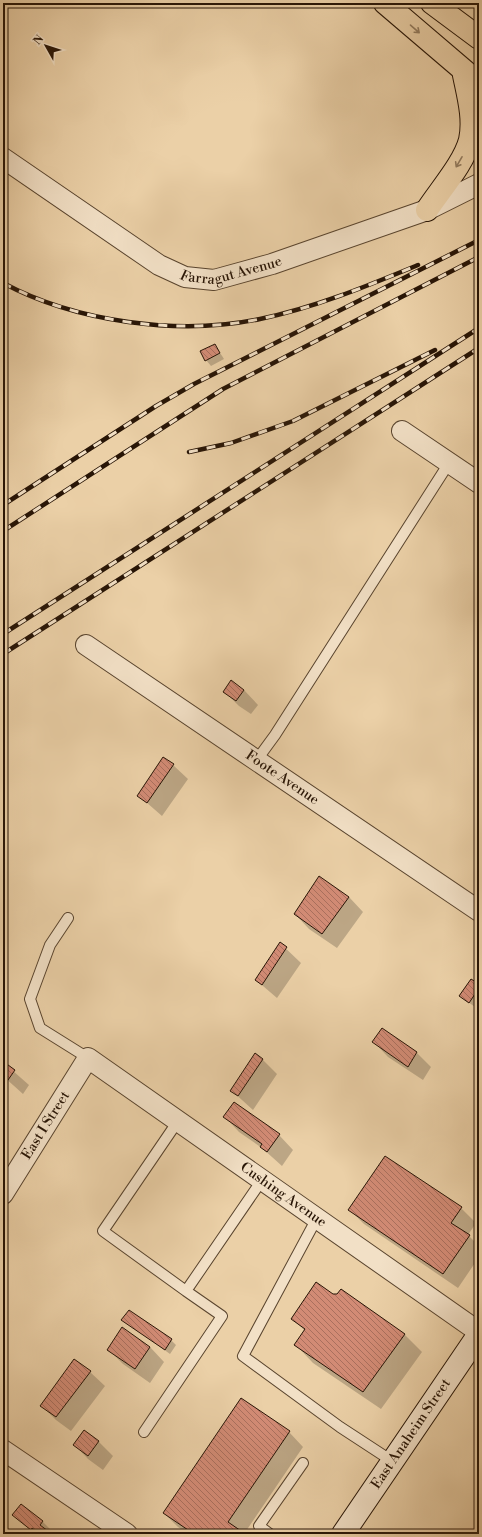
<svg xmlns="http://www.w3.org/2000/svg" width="482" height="1537" viewBox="0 0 482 1537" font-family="'Libre Bodoni',serif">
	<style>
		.shadow { fill: #0003 }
		.building { fill: url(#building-back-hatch); stroke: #281506 }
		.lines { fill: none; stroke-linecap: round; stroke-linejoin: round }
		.service-casing { stroke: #59442e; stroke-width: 12 }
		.minor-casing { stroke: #59442e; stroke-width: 22 }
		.secondary-casing { stroke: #281506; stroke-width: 24 }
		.motorway-casing { stroke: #281506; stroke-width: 24 }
		.service { stroke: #f2e0c6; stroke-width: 10 }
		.minor { stroke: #f2e0c6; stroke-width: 20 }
		.secondary { stroke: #f2e0c6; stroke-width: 22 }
		.motorway { stroke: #ebd0a7; stroke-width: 22 }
		.rail-casing { stroke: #281506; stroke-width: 4.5 }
		.rail { stroke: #f2e0c6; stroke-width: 3; stroke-dasharray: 9; stroke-linecap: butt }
		.oneway { stroke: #937c5f }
		.labels { text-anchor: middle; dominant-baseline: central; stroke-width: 3; stroke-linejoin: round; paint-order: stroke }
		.street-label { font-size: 14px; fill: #281506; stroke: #f2e0c6 }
	</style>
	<defs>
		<pattern id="building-back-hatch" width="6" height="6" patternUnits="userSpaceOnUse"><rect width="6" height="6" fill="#d28b75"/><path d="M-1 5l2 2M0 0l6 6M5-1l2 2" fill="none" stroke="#aa705e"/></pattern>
	</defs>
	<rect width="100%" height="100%" fill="#ebd0a7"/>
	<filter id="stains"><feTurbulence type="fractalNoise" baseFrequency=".005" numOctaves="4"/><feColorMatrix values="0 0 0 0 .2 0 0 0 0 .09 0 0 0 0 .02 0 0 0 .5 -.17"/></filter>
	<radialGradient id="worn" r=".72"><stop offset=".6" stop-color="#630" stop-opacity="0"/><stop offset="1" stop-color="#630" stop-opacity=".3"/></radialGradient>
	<path class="shadow" d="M215,345L224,359L211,366L206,360Z
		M244,690L258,705L251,714L239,706L224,691Z
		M173,765L188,779L162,816L138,795Z
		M349,897L363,912L337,948L309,929L295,914Z
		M280,943L301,963L277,998L256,980Z
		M479,985V1001L475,1007L460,996Z
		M383,1029L417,1053L431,1067L423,1080L388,1057L374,1042Z
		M262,1059L277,1074L253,1110L231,1090Z
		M4,1063L29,1085L23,1094L3,1076Z
		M225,1117L279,1135L293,1150L282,1166L262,1148L239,1132Z
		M386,1157L461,1208L476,1223L468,1235L479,1246V1257L458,1288L364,1224L350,1210Z
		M341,1290L405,1335L422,1352L381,1409L313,1363L296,1345L305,1331L293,1319L333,1295H338Z
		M123,1320L171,1340L176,1345L170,1354Z
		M122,1329L150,1347L164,1362L150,1383L123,1364L108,1349Z
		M90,1372L105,1386L71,1431L56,1420L42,1406Z
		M84,1431L99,1442L113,1456L103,1470L88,1459L74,1444Z
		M289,1432L303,1447L244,1534H188L178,1527L164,1513Z
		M14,1515L42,1521L55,1534H34Z"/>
	<path class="building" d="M215,344L220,353L205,361L200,351Z
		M231,680L244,690L236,701L223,692Z
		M163,757L174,764L147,803L137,796Z
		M319,876L349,897L322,934L294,914Z
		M280,942L287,947L262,985L255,980Z
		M471,979L479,984V988L469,1003L459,996Z
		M382,1028L417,1052L408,1067L372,1042Z
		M255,1053L263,1059L238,1096L230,1091Z
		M4,1062L15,1070L8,1080L3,1076Z
		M234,1102L280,1134L267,1152L260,1147L262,1144L223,1117Z
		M385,1156L462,1207L451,1223L470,1235L443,1274L348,1210Z
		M316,1282L333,1294H337L341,1289L405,1334L363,1392L294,1345L305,1329L291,1319Z
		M129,1310L172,1339L165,1350L121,1320Z
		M122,1327L150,1347L135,1369L107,1350Z
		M74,1359L91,1371L56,1417L40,1406Z
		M241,1398L290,1431L228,1522L244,1533L243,1534H194L163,1513Z
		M84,1430L99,1441L88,1456L73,1445Z
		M21,1504L43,1521L40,1525L52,1534H33L36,1531L32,1528L31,1530L12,1515Z"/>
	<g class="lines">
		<defs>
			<path id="service" d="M256,761L275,735L449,463
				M68,918L50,945L30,999L40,1028L88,1058
				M178,1121L103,1231L186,1291
				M317,1218L243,1356L340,1427L392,1461
				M144,1432L222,1316L186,1291L262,1180
				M270,1534L259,1526L303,1463"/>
			<g id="minor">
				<path id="s1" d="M3,158L159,265L185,277L214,280L272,264L427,210L479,184"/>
				<path d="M402,431L479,483"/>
				<path id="s2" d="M86,645L479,911"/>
				<path id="s3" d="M3,1194L88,1058L479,1332"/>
				<path d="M3,1450L127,1534"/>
			</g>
			<g id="secondary">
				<path id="s4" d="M343,1534L479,1334"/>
			</g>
			<path id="motorway" d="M385,3L474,79
				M432,3L479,38
				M427,210C440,190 464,163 470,140C475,117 467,92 463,70"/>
		</defs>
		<use href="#service" class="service-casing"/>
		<use href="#minor" class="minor-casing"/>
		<use href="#secondary" class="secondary-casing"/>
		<use href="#motorway" class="motorway-casing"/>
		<use href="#service" class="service"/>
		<use href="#minor" class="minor"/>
		<use href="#secondary" class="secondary"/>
		<use href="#motorway" class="motorway"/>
		<defs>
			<path id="rail" d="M3,283C76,322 179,336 260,319C314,308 367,286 418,265
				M189,452L231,443L293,421L435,350
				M3,505L156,406L194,384L479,240
				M3,531L223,389L479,257
				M3,634L479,328
				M3,654L479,348"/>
		</defs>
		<use href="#rail" class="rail-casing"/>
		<use href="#rail" class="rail"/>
	</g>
	<defs><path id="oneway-shaft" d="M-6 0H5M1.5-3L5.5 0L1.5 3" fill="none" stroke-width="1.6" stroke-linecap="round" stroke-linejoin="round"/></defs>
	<g class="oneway">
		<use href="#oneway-shaft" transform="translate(415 29) rotate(41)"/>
		<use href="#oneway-shaft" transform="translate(459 162) rotate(120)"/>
	</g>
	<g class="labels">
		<g class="street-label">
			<text stroke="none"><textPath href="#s1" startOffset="265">Farragut Avenue</textPath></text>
			<text stroke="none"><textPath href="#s2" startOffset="237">Foote Avenue</textPath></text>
			<text stroke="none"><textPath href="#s3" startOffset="81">East I Street</textPath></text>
			<text stroke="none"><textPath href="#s3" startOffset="399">Cushing Avenue</textPath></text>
			<text stroke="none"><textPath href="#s4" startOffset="121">East Anaheim Street</textPath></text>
		</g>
	</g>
	<rect width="482" height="1537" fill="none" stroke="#ebd0a7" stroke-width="16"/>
	<rect x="4" y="4" width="474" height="1529" fill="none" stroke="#281506" stroke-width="2"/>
	<rect x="8" y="8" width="466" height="1521" fill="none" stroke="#281506"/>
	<g transform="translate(46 46) rotate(309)" stroke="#f2e0c6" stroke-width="3" paint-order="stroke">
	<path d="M0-3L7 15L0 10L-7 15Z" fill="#281506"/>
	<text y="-6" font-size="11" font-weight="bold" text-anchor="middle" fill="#281506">N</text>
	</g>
	<rect width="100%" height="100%" filter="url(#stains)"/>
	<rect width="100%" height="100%" fill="url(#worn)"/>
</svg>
